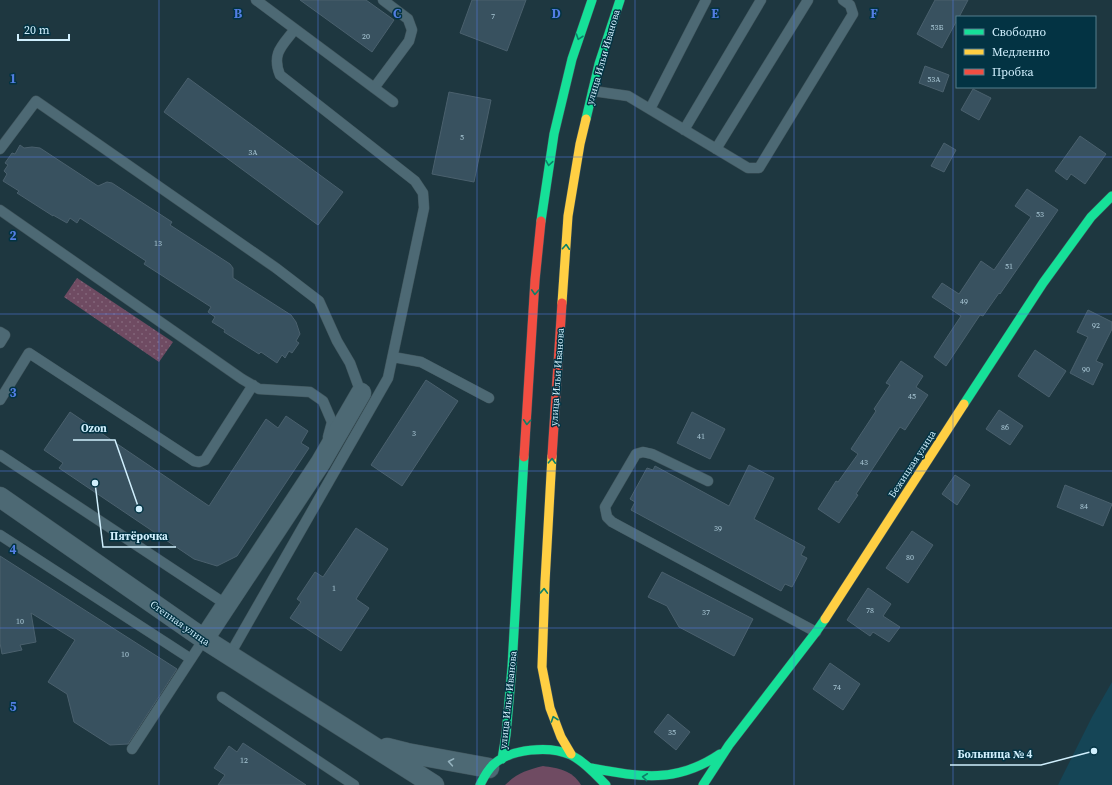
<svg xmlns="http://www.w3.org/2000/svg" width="1112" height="785" viewBox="0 0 1112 785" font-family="'Source Serif 4',serif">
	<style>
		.built { fill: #154556 }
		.grass { fill: #6f4b62 }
		.park { fill: url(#park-dots) }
		.building { fill: #38515f; stroke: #4a606d }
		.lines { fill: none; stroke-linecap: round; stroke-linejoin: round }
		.lane-casing { stroke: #40555c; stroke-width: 11 }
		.street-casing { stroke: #40555c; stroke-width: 21 }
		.fast-casing { stroke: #40555c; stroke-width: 10 }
		.slow-casing { stroke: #40555c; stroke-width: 10 }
		.jam-casing { stroke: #40555c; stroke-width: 10 }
		.lane { stroke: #4d6974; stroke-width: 10 }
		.street { stroke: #4d6974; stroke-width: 20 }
		.fast { stroke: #16e098; stroke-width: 9 }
		.slow { stroke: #ffcf43; stroke-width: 9 }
		.jam { stroke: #f24e42; stroke-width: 9 }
		.oneway { stroke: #0c8169 }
		.oneway2 { stroke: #95b3bf }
		.grid { fill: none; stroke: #537ee3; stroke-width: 1; stroke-opacity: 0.55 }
		.labels { text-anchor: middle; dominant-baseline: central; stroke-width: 3; stroke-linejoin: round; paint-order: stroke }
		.number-label { font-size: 8px; fill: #aac8d6 }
		.street-label { font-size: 10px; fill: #d0effd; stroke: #033343 }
		.grid-label { font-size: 13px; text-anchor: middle; font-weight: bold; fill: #537ee3; stroke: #033343; stroke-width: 3; stroke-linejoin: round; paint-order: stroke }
		.leader { fill: none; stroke: #d0effd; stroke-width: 1.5 }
		.callout-dot { fill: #d0effd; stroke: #033343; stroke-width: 1.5 }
		.callout-label { font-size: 11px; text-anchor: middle; font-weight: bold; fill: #d0effd; stroke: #033343; stroke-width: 3; stroke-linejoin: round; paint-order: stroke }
	</style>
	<defs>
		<pattern id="park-dots" width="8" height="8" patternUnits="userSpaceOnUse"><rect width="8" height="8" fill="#6f4b62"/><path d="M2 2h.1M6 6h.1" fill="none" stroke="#826579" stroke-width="1.8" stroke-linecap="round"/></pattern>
	</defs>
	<rect width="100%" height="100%" fill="#1e3740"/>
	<path class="built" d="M1112,682V785H1058L1092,717Z"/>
	<path class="grass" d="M543,766C558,768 572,770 581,785H505C517,773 527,770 543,766Z"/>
	<path class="park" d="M77,278L173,342L159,362L64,297Z"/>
	<path class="building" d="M300,0H366L394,20L372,52Z
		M472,0H526L507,51L460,33Z
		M935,0H968L959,17H957V20L942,48L917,34Z
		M925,66L949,75L943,92L919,83Z
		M188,78L343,192L318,225L164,112Z
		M973,89L991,98L979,120L961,110Z
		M449,92L491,100L474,182L432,174Z
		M1080,136L1106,154L1085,184L1071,174L1067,180L1055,171Z
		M944,143L956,150L944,172L931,166Z
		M20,145L24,148L32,147L40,148L98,186L107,182L112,183L172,222L170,225L230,264L233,268V278L291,315L296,322L300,334L296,341L299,343L292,353L289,351L285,358L282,355L277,363L261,352L259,354L224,332L225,330L212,322L215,317L208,312L211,307L144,264L146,261L80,218L77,223L70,218L67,223L53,215V216L17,193L19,191L3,181L7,174L4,171L8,165L5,163L12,153L15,154Z
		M1027,189L1058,210L1000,294L999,293L983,316L980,315L946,366L934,357L961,316L932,297L942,283L959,294L981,261L994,270L1031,217L1015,206Z
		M1088,310L1112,322V329L1096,361L1103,364L1093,385L1070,373L1088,337L1077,332Z
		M1035,350L1066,371L1049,397L1018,376Z
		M901,361L923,376L916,387L928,395L905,430L900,427L856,494L858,495L839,523L818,509L836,481L838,482L858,454L851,449L876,411L874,409L890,385L886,383Z
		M426,380L458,401L402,486L371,465Z
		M999,410L1023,426L1010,445L986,429Z
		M70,412L209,506L266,419L278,428L286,416L308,431L301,443L309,448L237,556L217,566L194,559L59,468L63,463L44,450Z
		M692,412L725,429L710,459L677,443Z
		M749,465L774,478L754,519L805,547L801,555L807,558L792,587L785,584L781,591L631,510L635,502L630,499L647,468L653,470L655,466L729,506Z
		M955,475L970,485L957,505L942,494Z
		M1065,485L1112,504L1103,526L1057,507Z
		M356,528L388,549L356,599L369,608L341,651L290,618L301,602L297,599L315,572L323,577Z
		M912,531L933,545L908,583L886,568Z
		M0,556L177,669L128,744L110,745L74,722L67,694L48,682L75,640L31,613L36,642L20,645L22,650L2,654L0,643Z
		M662,572L753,619L734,656L679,627L667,606L648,597Z
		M868,588L891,604L883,616L900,627L889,642L873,632L870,636L847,620Z
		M830,663L860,684L843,710L813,689Z
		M668,714L690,732L676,750L654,732Z
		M243,743L306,785H218L225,775L214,768L229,746L237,752Z"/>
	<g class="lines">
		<defs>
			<path id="lane" d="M256,0L393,102
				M374,88L409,41L412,30L408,19L383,0
				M593,91L628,96L748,168H759L853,14L850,5L843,0
				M650,109L706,0
				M684,130L761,0
				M0,149L36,101L276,268L319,301L337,341L350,363L361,393
				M716,149L808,0
				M0,210L242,379L259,389L310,392L323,401L332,422L328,437
				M0,332L5,335L0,343
				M393,357L421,362L489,398
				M0,400L29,353L194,461L199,462L205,460L253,385
				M0,455L227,605
				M708,481L652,454L643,452L636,454L605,507L607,517L612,522L816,632
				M0,535L191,659
				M229,656L388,378L424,208L423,193L415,181L280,75C271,53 283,45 295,29
				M222,697L354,785
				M132,749L204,639"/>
			<path id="street" d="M0,497L204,639L434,785
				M204,639L321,462L361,393
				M387,748L407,753L489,768"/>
			<path id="fast" d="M586,119L599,64L620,0
				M541,221L554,134L572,59L592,0
				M964,404L1043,283L1091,217L1112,196
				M502,759L506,735L512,667L524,457
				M591,768C640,777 676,784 720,754
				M480,785C484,777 487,770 494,764C511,749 549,745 571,755C585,762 595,774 606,785
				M703,785L729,745L816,632L825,619"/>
			<path id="slow" d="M562,303L568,216L580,144L586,119
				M552,456L545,582L542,667L550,708L561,737L571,754
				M825,619L964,404"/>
			<path id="jam" d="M552,456L562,303
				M524,457L535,280L541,221"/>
		</defs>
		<use href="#lane" class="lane-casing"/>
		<use href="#street" class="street-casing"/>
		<use href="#fast" class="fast-casing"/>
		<use href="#slow" class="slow-casing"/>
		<use href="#jam" class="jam-casing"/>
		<use href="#lane" class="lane"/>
		<use href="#street" class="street"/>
		<use href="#fast" class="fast"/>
		<use href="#slow" class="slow"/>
		<use href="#jam" class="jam"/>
	</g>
	<defs><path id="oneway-chevron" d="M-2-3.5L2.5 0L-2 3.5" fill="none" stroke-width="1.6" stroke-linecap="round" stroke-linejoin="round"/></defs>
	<g class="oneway">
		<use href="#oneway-chevron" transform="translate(579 37) rotate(109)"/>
		<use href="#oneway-chevron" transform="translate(549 163) rotate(99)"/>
		<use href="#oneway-chevron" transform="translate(566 247) rotate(-86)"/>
		<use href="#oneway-chevron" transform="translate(535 292) rotate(93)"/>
		<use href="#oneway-chevron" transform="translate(527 422) rotate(94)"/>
		<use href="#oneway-chevron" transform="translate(552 461) rotate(-87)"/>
		<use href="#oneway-chevron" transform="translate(544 591) rotate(-88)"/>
		<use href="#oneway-chevron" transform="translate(554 719) rotate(-109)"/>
		<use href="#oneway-chevron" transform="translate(645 777) rotate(-174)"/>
	</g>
	<use class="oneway2" href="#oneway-chevron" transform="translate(451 762) rotate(-170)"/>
	<path class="grid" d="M159,0V785M318,0V785M477,0V785M635,0V785M794,0V785M953,0V785M0,157H1112M0,314H1112M0,471H1112M0,628H1112"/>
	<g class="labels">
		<g class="number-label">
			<text x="493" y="16">7</text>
			<text x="937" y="27">53Б</text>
			<text x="366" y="36">20</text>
			<text x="934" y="79">53А</text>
			<text x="462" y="137">5</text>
			<text x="253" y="152">3А</text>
			<text x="1040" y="214">53</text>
			<text x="158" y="243">13</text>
			<text x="1009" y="266">51</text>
			<text x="964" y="301">49</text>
			<text x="1096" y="325">92</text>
			<text x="1086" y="369">90</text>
			<text x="912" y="396">45</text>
			<text x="1005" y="427">86</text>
			<text x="414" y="433">3</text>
			<text x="701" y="436">41</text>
			<text x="864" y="462">43</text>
			<text x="1084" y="506">84</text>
			<text x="718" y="528">39</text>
			<text x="910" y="557">80</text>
			<text x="334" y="588">1</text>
			<text x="870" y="610">78</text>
			<text x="706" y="612">37</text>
			<text x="20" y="621">10</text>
			<text x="125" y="654">10</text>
			<text x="837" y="687">74</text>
			<text x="672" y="732">35</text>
			<text x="244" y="760">12</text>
		</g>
		<g class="street-label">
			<text transform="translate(603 57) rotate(-74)">улица Ильи Иванова</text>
			<text transform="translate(557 377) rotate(-86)">улица Ильи Иванова</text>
			<text transform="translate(912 464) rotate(-57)">Бежицкая улица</text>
			<text transform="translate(180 623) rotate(35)">Степная улица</text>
			<text transform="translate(508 700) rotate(-84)">улица Ильи Иванова</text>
		</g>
	</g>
	<g class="grid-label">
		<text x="238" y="18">B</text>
		<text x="397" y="18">C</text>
		<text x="556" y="18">D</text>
		<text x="715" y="18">E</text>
		<text x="874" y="18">F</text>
		<text x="13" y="83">1</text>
		<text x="13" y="240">2</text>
		<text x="13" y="397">3</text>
		<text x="13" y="554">4</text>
		<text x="13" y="711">5</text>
	</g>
	<path class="leader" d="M139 509L115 440H73M95 483L103 547H176M1094 751L1041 765H950"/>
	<g class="callout-dot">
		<circle cx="139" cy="509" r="4"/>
		<circle cx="95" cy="483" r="4"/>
		<circle cx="1094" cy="751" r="4"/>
	</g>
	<g class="callout-label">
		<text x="94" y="432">Ozon</text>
		<text x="139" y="540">Пятёрочка</text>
		<text x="995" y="758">Больница № 4</text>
	</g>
	<rect x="956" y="16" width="140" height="72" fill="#033343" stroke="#557e8d"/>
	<rect x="964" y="29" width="20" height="6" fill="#16e098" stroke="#557e8d"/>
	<text x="992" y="36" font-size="12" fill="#d0effd">Свободно</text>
	<rect x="964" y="49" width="20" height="6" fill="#ffcf43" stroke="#557e8d"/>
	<text x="992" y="56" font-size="12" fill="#d0effd">Медленно</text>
	<rect x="964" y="69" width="20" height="6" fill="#f24e42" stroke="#557e8d"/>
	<text x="992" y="76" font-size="12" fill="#d0effd">Пробка</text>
	<path d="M18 34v6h51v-6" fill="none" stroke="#d0effd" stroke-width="2"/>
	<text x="24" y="34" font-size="12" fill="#d0effd" stroke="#033343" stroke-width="3" paint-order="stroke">20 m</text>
</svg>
